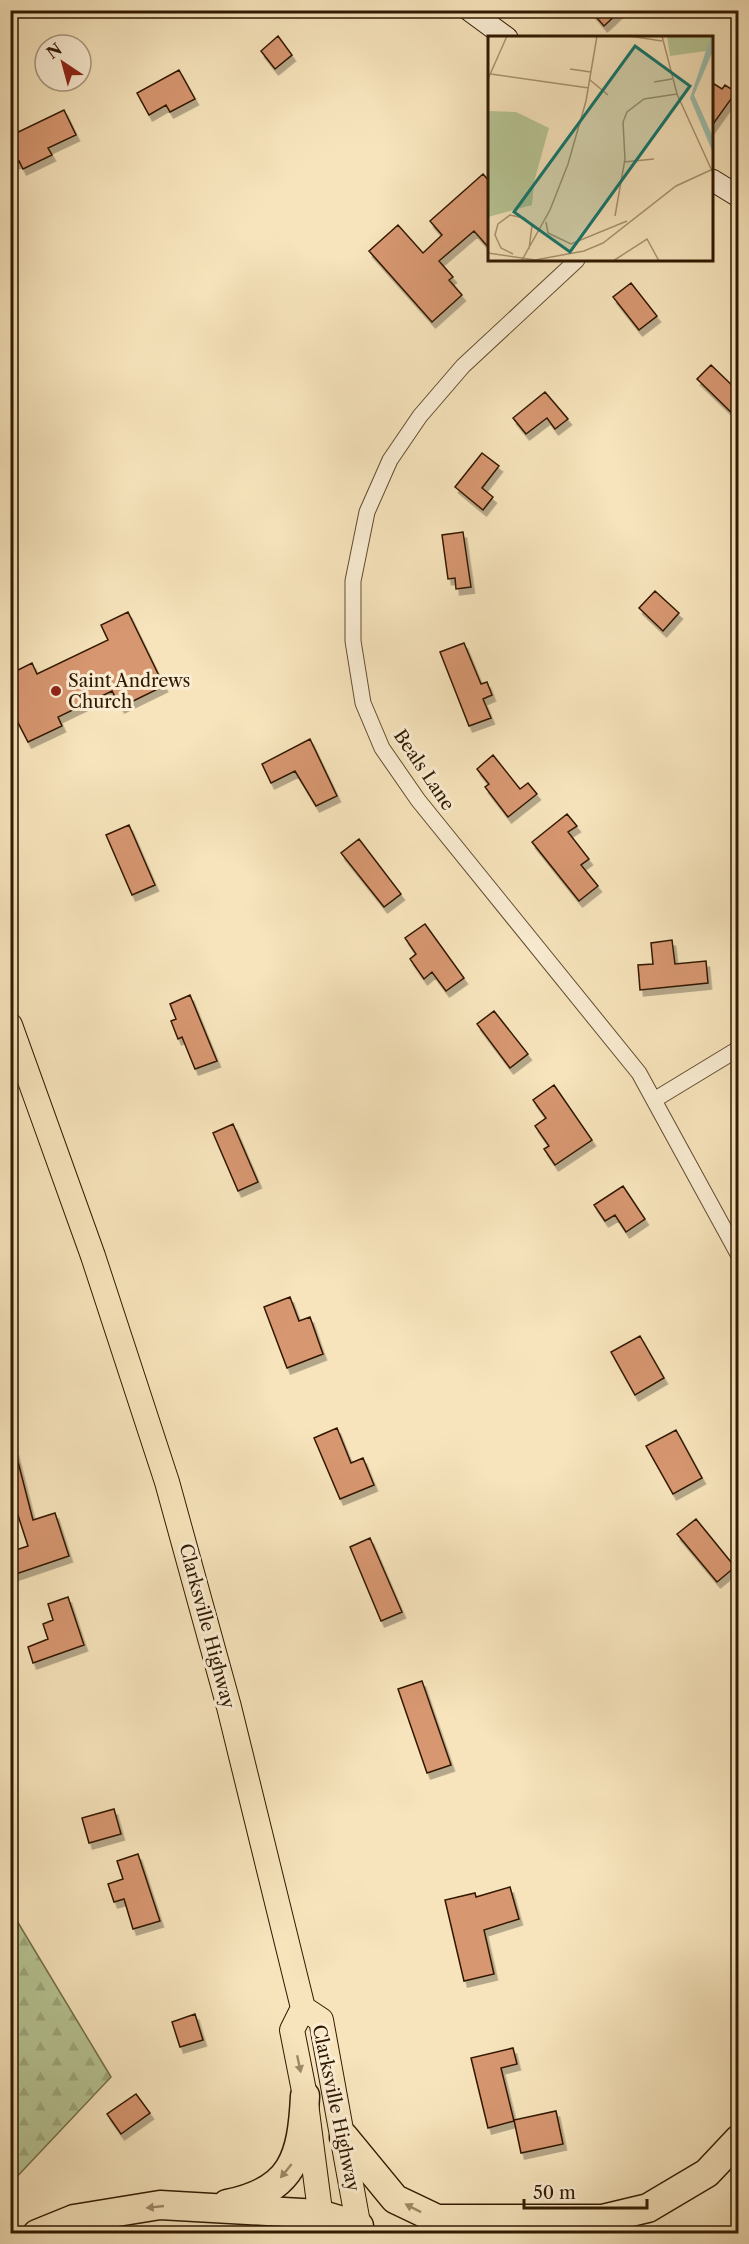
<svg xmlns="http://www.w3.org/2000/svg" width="749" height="2244" viewBox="0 0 749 2244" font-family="'Libre Caslon Text',serif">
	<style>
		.forest { fill: url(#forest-firs); stroke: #746f4a; stroke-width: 1.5 }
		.building { fill: #d79771; stroke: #311900; stroke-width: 1.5; filter: url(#shadow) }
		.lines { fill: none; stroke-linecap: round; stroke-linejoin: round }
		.minor-casing { stroke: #624c2f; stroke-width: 17 }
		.secondary-casing { stroke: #311900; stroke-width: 23 }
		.primary-casing { stroke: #311900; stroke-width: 26 }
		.motorway-casing { stroke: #311900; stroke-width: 31 }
		.minor { stroke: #faedd3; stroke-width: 15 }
		.secondary { stroke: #faedd3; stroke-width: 21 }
		.primary { stroke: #f7e4bc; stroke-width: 24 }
		.motorway { stroke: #f7e4bc; stroke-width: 28 }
		.oneway { fill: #9e8967 }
		.poi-dot { fill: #8f2418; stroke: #faedd3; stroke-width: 2 }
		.labels { text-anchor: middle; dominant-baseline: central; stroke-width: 6; stroke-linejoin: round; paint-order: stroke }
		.poi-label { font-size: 18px; fill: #311900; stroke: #faedd3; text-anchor: start }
		.street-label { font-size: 18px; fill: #311900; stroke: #faedd3 }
		.inset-road { fill: none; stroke: #a89371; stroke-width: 1.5 }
		.view { fill: #0f766e; fill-opacity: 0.15; stroke: #0f766e; stroke-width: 3 }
		.inset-edge { fill: none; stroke: #311900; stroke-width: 3 }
	</style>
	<defs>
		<pattern id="forest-firs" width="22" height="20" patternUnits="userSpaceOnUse" patternTransform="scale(1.5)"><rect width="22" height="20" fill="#b7c595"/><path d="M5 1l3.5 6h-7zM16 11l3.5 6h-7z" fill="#9ea97f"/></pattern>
		<filter id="shadow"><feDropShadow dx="3.5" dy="6" stdDeviation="0" flood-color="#0004"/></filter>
	</defs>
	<rect width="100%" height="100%" fill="#f7e4bc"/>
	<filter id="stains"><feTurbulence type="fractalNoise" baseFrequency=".00333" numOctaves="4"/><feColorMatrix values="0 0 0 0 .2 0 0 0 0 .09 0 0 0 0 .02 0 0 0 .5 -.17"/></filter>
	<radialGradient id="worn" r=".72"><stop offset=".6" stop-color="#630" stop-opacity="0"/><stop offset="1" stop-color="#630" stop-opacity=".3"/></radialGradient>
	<path class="forest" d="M11,1911L111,2077L11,2183H10Z"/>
	<path class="building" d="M590,10H621L604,26Z
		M278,36L292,55L275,69L261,51Z
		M179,70L195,99L170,112L166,105L149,115L137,93Z
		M711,82L722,89L725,85L736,92L711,127Z
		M64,110L76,135L48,148L52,155L23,169L19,161L10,165V136Z
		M483,174L489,181V248L474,231L439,261L453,277L449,280L462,295L432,322L369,251L398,225L423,253L442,235L430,221Z
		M631,283L657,316L639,330L613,297Z
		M711,365L738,391V419L697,379Z
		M545,392L568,419L555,429L547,418L526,434L513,418Z
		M482,453L499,466L482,488L493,497L483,510L455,487Z
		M463,532L471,587L456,589L455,578L448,579L442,535Z
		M655,591L679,613L663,631L639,608Z
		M128,612L164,686L121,707L112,691L58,717L62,726L28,742L10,707V674L32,663L37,674L108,640L101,625Z
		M464,643L481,684L487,682L492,695L483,699L491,718L469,726L440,652Z
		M310,739L337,796L316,806L295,771L271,783L262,764Z
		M493,755L520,789L528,783L537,794L508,817L485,787L489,784L477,769Z
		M567,814L577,826L568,832L589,859L581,865L598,886L579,901L532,842Z
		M129,825L155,885L132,895L106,835Z
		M359,839L401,894L384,907L341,853Z
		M425,924L464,978L446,991L432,972L424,979L410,959L416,954L405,938Z
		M672,940L675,964L706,961L708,983L640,990L638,965L653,964L651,943Z
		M190,995L217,1061L195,1069L182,1037L178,1039L171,1021L176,1019L170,1004Z
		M494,1011L528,1054L510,1068L477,1024Z
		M554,1085L592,1140L555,1165L544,1149L549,1146L535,1126L546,1118L533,1100Z
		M233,1124L258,1182L238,1191L213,1133Z
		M623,1186L645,1219L626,1232L615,1215L605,1221L594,1205Z
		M290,1297L299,1321L310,1317L323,1354L287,1368L264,1307Z
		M640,1336L664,1378L635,1395L611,1352Z
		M337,1428L351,1463L363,1458L374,1485L340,1499L314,1438Z
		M676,1430L702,1478L673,1494L646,1446Z
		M10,1450H15L33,1520L55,1513L69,1556L13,1575L10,1552L28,1546L14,1503L10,1504Z
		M696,1519L735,1567L717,1582L677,1534Z
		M370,1538L402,1612L381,1621L350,1547Z
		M68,1597L84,1645L33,1663L28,1647L48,1639L43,1624L53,1620L48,1604Z
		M422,1681L451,1765L427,1773L398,1689Z
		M114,1809L121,1834L89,1843L82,1818Z
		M138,1854L160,1921L133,1929L124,1899L114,1902L108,1884L123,1879L117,1861Z
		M510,1887L519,1919L484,1930L494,1974L464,1981L445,1900L475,1893L476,1897Z
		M195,2014L203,2040L180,2047L172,2022Z
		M513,2048L517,2064L501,2068L514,2121L488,2128L471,2058Z
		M136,2094L150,2113L121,2134L107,2114Z
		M556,2111L563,2144L521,2153L514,2120Z"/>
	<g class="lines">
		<defs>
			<path id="minor" d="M577,260L463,366L420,416L390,460L367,512L353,581V641L363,703L382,748L418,800L639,1073L738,1254
				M654,1100L738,1049"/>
			<path id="secondary" d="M469,10L507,38
				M712,180L738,196"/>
			<path id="primary" d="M10,1025L93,1256L167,1482L229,1707L303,2008L321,2020L360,2234
				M303,2008L292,2030L305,2096L323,2234"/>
			<path id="motorway" d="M344,2137L395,2199L437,2219H602L648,2208L707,2173L738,2140
				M227,2204C293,2191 302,2157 305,2096
				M37,2234L74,2219L160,2205L319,2214L359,2226"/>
		</defs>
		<use href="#minor" class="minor-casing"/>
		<use href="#secondary" class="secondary-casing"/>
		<use href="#primary" class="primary-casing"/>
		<use href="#motorway" class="motorway-casing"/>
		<use href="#minor" class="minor"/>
		<use href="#secondary" class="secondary"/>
		<use href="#primary" class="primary"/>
		<use href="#motorway" class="motorway"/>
	</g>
	<defs><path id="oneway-solid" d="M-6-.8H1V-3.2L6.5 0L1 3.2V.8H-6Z" transform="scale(1.5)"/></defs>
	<g class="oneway">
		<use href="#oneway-solid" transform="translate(299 2064) rotate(78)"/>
		<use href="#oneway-solid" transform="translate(286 2171) rotate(129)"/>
		<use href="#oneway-solid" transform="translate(155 2207) rotate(174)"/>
		<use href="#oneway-solid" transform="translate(413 2208) rotate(-153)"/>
	</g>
	<circle class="poi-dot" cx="56" cy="691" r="6"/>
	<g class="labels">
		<g class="poi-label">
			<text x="68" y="681">Saint Andrews<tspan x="68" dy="21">Church</tspan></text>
		</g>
		<g class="street-label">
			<text transform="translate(424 770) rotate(56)">Beals Lane</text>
			<text transform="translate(207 1626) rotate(75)">Clarksville Highway</text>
			<text transform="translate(336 2108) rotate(78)">Clarksville Highway</text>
		</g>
	</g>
	<g transform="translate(488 36)">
		<rect width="225" height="225" fill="#f7e4bc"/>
		<path d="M179,0H225V14L182,20ZM0,75L28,76L61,92L46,146L44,169L0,181Z" fill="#b7c595"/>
		<path d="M223,0L225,15L206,59L225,101V117L202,62Z" fill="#9dbfae"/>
		<path class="inset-road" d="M141,0L174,5M174,0L189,58L225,137M82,33L103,36M3,38L101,52M0,43L19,0M102,44L120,59M166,46L184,43M136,126L166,123M127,180L137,123L135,86L139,76L156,63L189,58M58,186L60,197L83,208L139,185M0,217L47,224L96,215L115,207L188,150L225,133M25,218L13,212L7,199L10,188L22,179L36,182L44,190L41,213M34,224L62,174L80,128L98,65L109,0M125,225L159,203L171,225"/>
		<path class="view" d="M147,10L202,50L82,216L26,176Z"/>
		<rect width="225" height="225" class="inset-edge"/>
	</g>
	<rect width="749" height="2244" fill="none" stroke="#f7e4bc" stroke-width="36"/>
	<rect x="12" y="12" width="725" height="2220" fill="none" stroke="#311900" stroke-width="3"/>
	<rect x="18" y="18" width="713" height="2208" fill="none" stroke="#311900" stroke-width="1.5"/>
	<g transform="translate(63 63) rotate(324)"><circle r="28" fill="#faedd3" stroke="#aa987f" stroke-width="1.5"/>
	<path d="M0-4.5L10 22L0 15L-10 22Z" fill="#8f2418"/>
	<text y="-9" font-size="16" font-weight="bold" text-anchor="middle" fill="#311900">N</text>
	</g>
	<path d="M524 2199v9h123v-9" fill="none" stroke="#311900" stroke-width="3"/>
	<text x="533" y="2199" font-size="18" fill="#311900" stroke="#faedd3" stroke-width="4.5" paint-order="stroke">50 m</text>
	<rect width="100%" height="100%" filter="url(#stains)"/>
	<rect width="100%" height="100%" fill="url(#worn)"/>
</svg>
